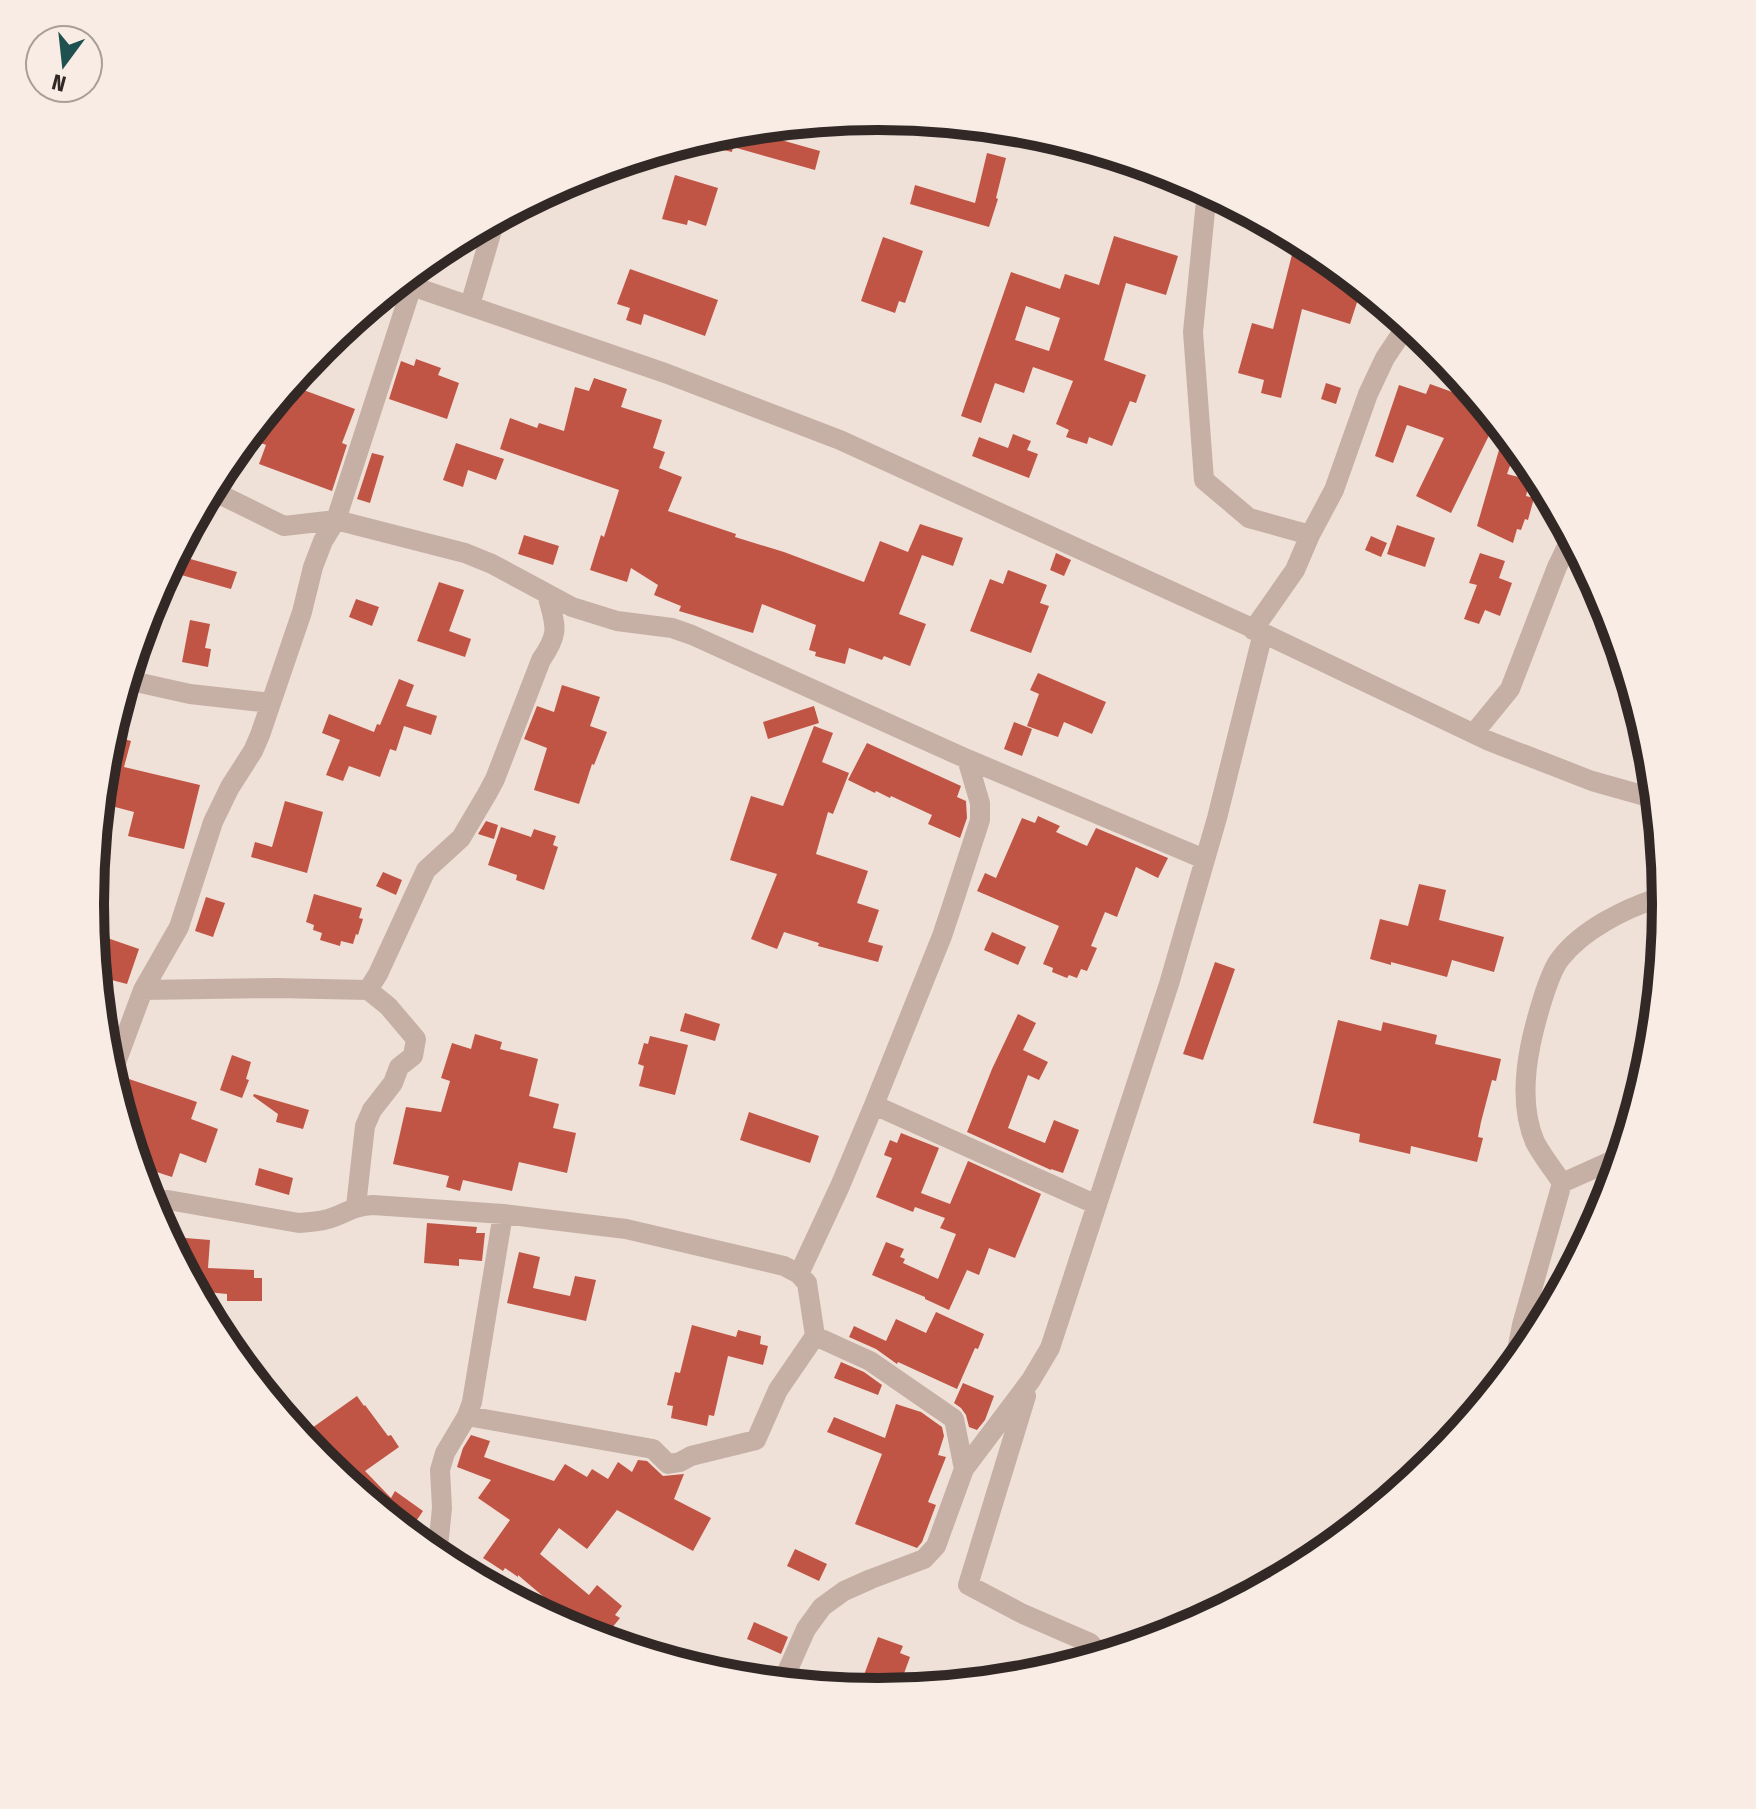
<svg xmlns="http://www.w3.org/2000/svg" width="1756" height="1809" viewBox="0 0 1756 1809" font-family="'Fira Sans Condensed',sans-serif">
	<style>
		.building { fill: #c05545; fill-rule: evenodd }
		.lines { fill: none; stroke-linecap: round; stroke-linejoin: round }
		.minor { stroke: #c6b0a5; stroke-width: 20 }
		.rim { fill: none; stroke: #322826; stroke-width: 10 }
	</style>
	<rect width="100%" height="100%" fill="#efe1d8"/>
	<path class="building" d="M770,127L767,136L820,151L815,170L733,147L732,152L690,142L725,132Z
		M987,153L1006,158L996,198L998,199L989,227L910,204L915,185L975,203Z
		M675,175L718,188L706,226L688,220L687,225L662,219Z
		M1114,236L1178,256L1166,295L1126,283L1104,360L1146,375L1136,403L1130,401L1112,446L1089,437L1087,444L1066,437L1069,430L1056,424L1073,381L1033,367L1024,393L995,383L981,423L961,416L1011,272L1060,289L1065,274L1099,285ZM1026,306L1060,318L1049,351L1015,340Z
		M883,237L923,251L905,303L899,301L895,313L861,301Z
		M1296,239L1316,250L1362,287L1350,324L1302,309L1281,398L1261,393L1264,380L1238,373L1252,323L1273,329Z
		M630,269L718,300L705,336L644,314L641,325L626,320L630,308L617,304Z
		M416,359L441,368L438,375L459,383L447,419L389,399L401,361L414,366Z
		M594,378L627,389L621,407L662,420L653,448L665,452L659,468L682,477L668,511L736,534L735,537L784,552L864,582L880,541L908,552L920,524L963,538L953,566L922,555L899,614L926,624L910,666L884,656L882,660L849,648L845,664L815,656L816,652L809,650L816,625L762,604L753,633L679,611L681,606L654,595L658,585L631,568L627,582L590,570L601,535L604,537L619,490L500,449L510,418L537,428L539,423L564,431L575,387L589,391Z
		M1460,378L1496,421L1451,513L1416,496L1444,438L1407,425L1393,463L1375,456L1399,385L1426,394L1430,384L1455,393Z
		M1326,383L1341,388L1336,404L1321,399Z
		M290,385L355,409L342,443L347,445L332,491L259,464L266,445L247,438Z
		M1013,434L1031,441L1027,450L1038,454L1029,478L972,456L979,437L1008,448Z
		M456,443L504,459L496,480L468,470L463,487L443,480Z
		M1501,443L1516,449L1507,474L1530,480L1526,496L1534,498L1528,520L1525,519L1521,530L1517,529L1513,543L1477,526Z
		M372,453L384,456L370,503L357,499Z
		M1397,525L1435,538L1425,567L1387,554Z
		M524,535L559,546L553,565L518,554Z
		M1371,536L1387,543L1381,557L1365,550Z
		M1056,553L1071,560L1064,576L1050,570Z
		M1480,553L1505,561L1499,578L1512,583L1500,616L1485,610L1479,624L1464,619L1477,585L1469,583Z
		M176,555L237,572L231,589L167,571Z
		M1008,570L1047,585L1040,603L1049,606L1031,653L970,631L990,579L1003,584Z
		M439,582L464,590L449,631L471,639L465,657L417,641Z
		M356,599L379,607L372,626L349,617Z
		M190,620L210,624L205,648L211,649L208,667L182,662Z
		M1038,673L1106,702L1092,734L1064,722L1058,737L1027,726L1039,694L1030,690Z
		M399,679L414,685L406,706L437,716L431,735L404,726L396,751L390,749L380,777L349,766L343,781L326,775L340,740L322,733L329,714L374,732L377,724L380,725Z
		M562,685L600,697L590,726L607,732L594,765L592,764L579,804L534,790L547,748L524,739L537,706L554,712Z
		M814,706L819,723L768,739L763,722Z
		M1014,722L1032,729L1022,756L1004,749Z
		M814,726L833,733L822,762L849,773L833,814L828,812L816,854L868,871L857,903L879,910L868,942L883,946L878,962L818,946L819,943L784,932L777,949L751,939L777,874L730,860L751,796L783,806Z
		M110,735L131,741L124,767L200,785L184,849L128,836L134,812L100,803L105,750Z
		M867,743L961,786L957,797L966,801L967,818L960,838L928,824L932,815L891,796L890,798L876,791L875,793L848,780Z
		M285,801L323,812L307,873L251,857L255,842L272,847Z
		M1038,816L1060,826L1056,832L1087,846L1096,828L1168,858L1158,878L1136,867L1117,917L1105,912L1091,946L1097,948L1087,971L1081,969L1077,978L1069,975L1067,978L1052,972L1053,968L1043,964L1059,926L977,891L985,873L996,878L1022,818L1035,823Z
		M486,821L498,825L494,839L478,834Z
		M501,827L531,837L534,829L556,836L553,845L558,847L544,890L516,880L517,875L488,865Z
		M383,872L402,880L396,895L376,886Z
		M1419,884L1446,890L1439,920L1504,937L1494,972L1452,960L1447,977L1391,962V965L1370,959L1380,919L1408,926Z
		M314,894L362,908L359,918L363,919L358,935L356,934L353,944L341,941L340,946L320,940L322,933L313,930L314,925L306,922Z
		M206,897L225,903L213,937L195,931Z
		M992,932L1026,947L1018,965L984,950Z
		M93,933L139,949L127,984L100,977L102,970L96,968Z
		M1215,962L1235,969L1203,1060L1183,1054Z
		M685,1013L720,1024L715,1041L680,1031Z
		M1018,1014L1036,1023L1023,1050L1048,1062L1039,1080L1028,1075L1008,1128L1045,1143L1054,1120L1079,1130L1063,1173L1051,1169V1170L967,1132L992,1069Z
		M1338,1020L1381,1031L1383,1022L1437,1035L1435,1044L1501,1059L1496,1081L1492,1080L1481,1122L1478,1137L1483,1138L1477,1162L1411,1146L1410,1154L1359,1142L1360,1134L1313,1123Z
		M475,1034L502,1042L500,1049L538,1059L529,1096L559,1104L553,1128L576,1133L567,1173L519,1162L512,1191L463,1180L460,1191L446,1187L449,1176L393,1164L406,1107L441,1112L450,1081L441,1078L452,1043L471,1049Z
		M650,1036L688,1045L675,1095L639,1086L644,1066L638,1064L644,1043L648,1044Z
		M232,1055L251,1062L246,1079L249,1080L242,1098L220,1090Z
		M126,1078L197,1102L191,1119L218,1129L206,1163L180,1153L172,1177L138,1166L118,1101Z
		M254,1094L309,1110L303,1129L276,1122L278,1114L253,1096Z
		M749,1112L819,1136L810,1163L740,1140Z
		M901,1133L939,1148L921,1193L950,1204L968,1161L1041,1194L1015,1258L989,1248L979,1275L967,1270L949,1310L925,1299V1297L872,1275L886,1242L904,1249L900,1257L905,1259L903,1263L938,1279L956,1234L940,1228L945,1218L915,1207L913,1212L876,1197L892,1158L884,1155L890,1140L897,1143Z
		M259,1168L293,1178L289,1195L255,1185Z
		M427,1223L477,1227L476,1233H485L482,1261L459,1259V1266L424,1263Z
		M173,1237L210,1240L208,1268L254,1270V1278H262V1301H227V1294L196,1291L172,1247Z
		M519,1252L540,1257L533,1288L570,1296L575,1276L596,1280L586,1321L507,1303Z
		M936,1312L984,1334L978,1349L975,1348L957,1389L898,1362L897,1364L876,1349L849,1337L854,1326L886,1341L896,1319L926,1333Z
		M692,1325L736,1337L738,1330L761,1336L760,1344L768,1346L763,1365L728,1356L714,1416L709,1415L707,1426L671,1418L673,1406L667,1405L675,1372L680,1373Z
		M841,1362L864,1372L882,1385L878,1395L834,1378Z
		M963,1383L994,1396L985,1420L977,1430L969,1427L966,1415L961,1408L954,1403Z
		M357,1396L364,1406L365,1405L388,1436L391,1435L399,1447L365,1471L391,1498L395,1491L423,1511L408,1533L353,1488L357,1485L330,1446L326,1449L312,1428Z
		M896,1404L921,1412L942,1427L944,1436L938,1455L946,1457L928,1502L936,1505L922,1542L917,1548L855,1524L882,1454L827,1432L834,1417L885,1438Z
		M471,1435L490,1441L484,1457L554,1481L565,1464L587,1477L592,1469L608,1479L618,1462L632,1472L638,1460L647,1461L663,1476L684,1474L674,1499L711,1518L693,1551L617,1510L587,1549L559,1528L540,1554L589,1595L597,1585L622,1606L615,1615L620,1618L607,1634L601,1629L593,1638L591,1637L518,1575V1577L505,1568L503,1571L483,1558L510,1520L478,1498L491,1480L457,1467L463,1448Z
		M795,1549L827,1564L819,1581L787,1566Z
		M754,1622L788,1637L781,1654L747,1639Z
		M878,1637L903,1646L900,1653L910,1657L898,1690L878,1692L864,1691L870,1677L864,1675Z"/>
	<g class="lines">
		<path class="minor" d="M1030,131L1039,134
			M1207,191L1193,332L1204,480L1249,518L1310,535
			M400,282L665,373L840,440L1263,633L1489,741L1592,781L1656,799
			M470,305L495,220
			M211,490L284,526L336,520L465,553L492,564L572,607L617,621L672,628L692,635L967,759L1204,859
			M1253,630L1295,570L1310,535L1334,490L1368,394L1385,358L1403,331L1405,323
			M127,680L190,694L271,703
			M1474,733L1510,689L1557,567L1571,538
			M143,990L276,988L368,990
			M111,1076L143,990L179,927L213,822L230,787L253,751L260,735L302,612L313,567L323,541L336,520L412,286
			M874,1105L1097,1205
			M1562,1183C1554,1170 1542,1156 1535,1142C1516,1098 1529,1042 1543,998C1547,986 1552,969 1560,959C1582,930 1624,909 1658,898
			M148,1201L168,1200L299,1223C311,1222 322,1222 334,1217C349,1211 356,1206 373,1205L503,1214L626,1229L784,1266L799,1274L807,1283L815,1336L870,1361L954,1419L964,1469
			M356,1206L365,1126L372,1110L393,1083L399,1067L413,1056L416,1039L388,1006L368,990L378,974L426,870L461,838L487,794L495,779L541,660C561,631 555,626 547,594
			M799,1274L840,1186L874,1105L942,936L953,903L980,820V803L967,759
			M1514,1366L1522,1325L1562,1183L1611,1161L1623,1152
			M1026,1396L968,1585L1023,1614L1090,1643L1102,1656
			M467,1416L653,1449L668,1464L680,1462L691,1456L756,1440L778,1390L815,1336
			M437,1557L442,1508L440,1470L445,1453L467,1416L472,1402L503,1214
			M782,1683L806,1629L822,1607L844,1591L871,1579L924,1559L936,1546L964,1469L1031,1380L1050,1348L1169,984L1217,818L1263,633"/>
	</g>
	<path d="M0 0H1756V1809H0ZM104 904a774 774 0 1 1 1548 0a774 774 0 1 1-1548 0Z" fill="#f8ece4" fill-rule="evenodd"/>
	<path class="rim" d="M104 904a774 774 0 1 1 1548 0a774 774 0 1 1-1548 0Z"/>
	<g transform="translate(64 64) rotate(195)"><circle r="38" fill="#f8ece4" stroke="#a99e98" stroke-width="2"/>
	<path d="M0-6L14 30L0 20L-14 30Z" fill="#1e514f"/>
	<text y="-12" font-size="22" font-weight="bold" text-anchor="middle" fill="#322826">N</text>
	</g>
</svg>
